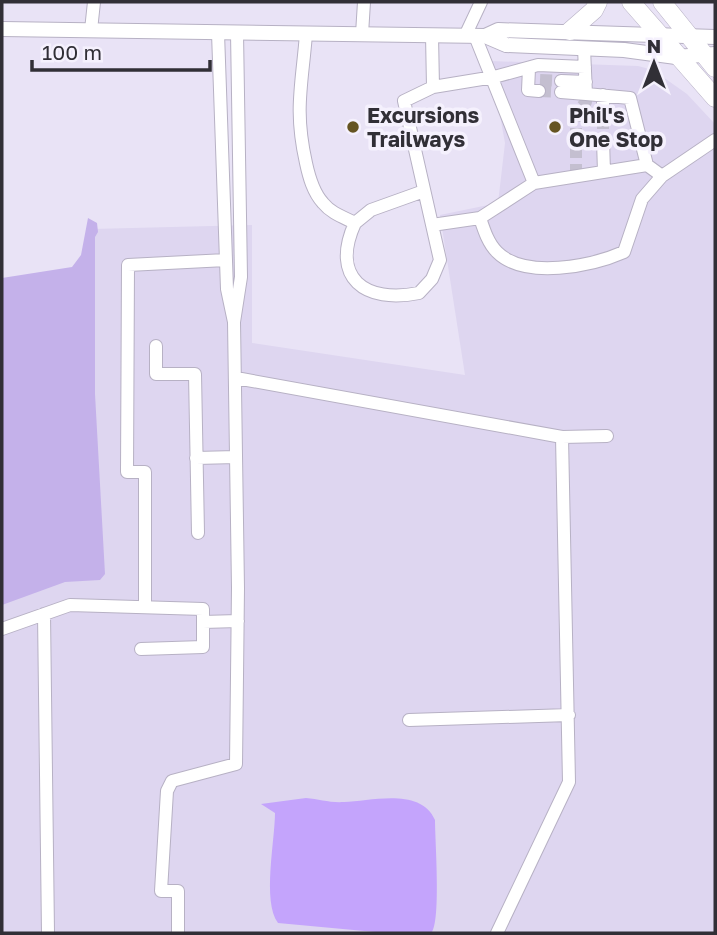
<svg xmlns="http://www.w3.org/2000/svg" width="717" height="935" viewBox="0 0 717 935" font-family="'Golos Text',sans-serif">
	<style>
		.built { fill: #ded6f0 }
		.green { fill: #c4b1ea }
		.water { fill: #c4a4fc }
		.lines { fill: none; stroke-linecap: round; stroke-linejoin: round }
		.minor-tunnel { stroke: #c4bfd0; stroke-width: 12; stroke-dasharray: 12 6; stroke-linecap: butt }
		.minor-casing { stroke: #b7b1c4; stroke-width: 14 }
		.major-casing { stroke: #b7b1c4; stroke-width: 16 }
		.highway-casing { stroke: #b7b1c4; stroke-width: 19 }
		.minor { stroke: #fff; stroke-width: 12 }
		.major { stroke: #fff; stroke-width: 14 }
		.highway { stroke: #fff; stroke-width: 18 }
		.poi-dot { fill: #655422; stroke: #f5f1fd; stroke-width: 2.5 }
		.labels { text-anchor: middle; dominant-baseline: central; stroke-width: 7; stroke-linejoin: round; paint-order: stroke }
		.poi-label { font-size: 21px; font-weight: bold; fill: #312f36; stroke: #f5f1fd; text-anchor: start }
	</style>
	<rect width="100%" height="100%" fill="#e9e3f6"/>
	<path class="built" d="M490,61L638,66L653,70L687,94L715,124V933H2V597L92,229L252,225V343L465,375L440,215L498,203L505,143Z"/>
	<path class="green" d="M88,218L97,223L98,232L95,237V394L105,574L100,580L65,582L2,605V278L72,267L81,255Z"/>
	<path class="water" d="M306,798C319,799 330,803 344,802C371,801 421,787 435,820C435,841 441,918 432,932L386,933L278,923C262,902 275,840 275,813L261,804Z"/>
	<g class="lines">
		<path class="minor-tunnel" d="M540,80L561,81
			M539,91L561,92
			M603,117V140
			M576,176V113L586,102V94"/>
		<defs>
			<path id="minor" d="M91,30L94,2
				M306,34C302,85 294,110 306,163C309,177 313,192 323,203C331,213 343,217 355,223C330,278 365,304 419,293L432,279L440,260L404,101L433,87L432,35
				M362,34L364,2
				M465,36L481,2
				M475,36L534,183L647,165
				M584,48L586,94L630,98L647,165L662,176
				M529,69L528,90L539,91
				M561,81L586,82
				M433,87L494,77L538,65L585,67
				M561,92L586,94
				M603,117V95
				M603,140L604,172
				M480,218C484,230 488,243 497,252C525,280 592,266 624,252L642,199L662,176L715,140
				M355,223L371,210L424,191
				M432,225L480,218L534,183
				M234,322L241,277L237,33
				M156,346V374H195L198,533
				M236,378L562,437L607,436
				M196,458L236,457
				M145,607V472H127L128,265L226,260
				M44,614L48,933
				M203,622L238,621
				M2,629L70,605L203,609V647L141,649
				M409,720L569,715
				M178,933V891H161L167,791L172,781L236,764L238,588L234,322L227,289L218,33
				M497,933L569,782L562,437"/>
			<path id="major" d="M2,29L485,36L498,30L715,37
				M485,36L506,45L624,50L676,57L715,54"/>
			<path id="highway" d="M631,2L715,98
				M662,2L715,68
				M570,31L594,10L598,2"/>
		</defs>
		<use href="#minor" class="minor-casing"/>
		<use href="#major" class="major-casing"/>
		<use href="#highway" class="highway-casing"/>
		<use href="#minor" class="minor"/>
		<use href="#major" class="major"/>
		<use href="#highway" class="highway"/>
	</g>
	<g class="poi-dot">
		<circle cx="353" cy="127" r="7"/>
		<circle cx="555" cy="127" r="7"/>
	</g>
	<g class="labels">
		<g class="poi-label">
			<text x="367" y="115">Excursions<tspan x="367" dy="24">Trailways</tspan></text>
			<text x="569" y="115">Phil's<tspan x="569" dy="24">One Stop</tspan></text>
		</g>
	</g>
	<rect width="717" height="935" fill="none" stroke="#312f36" stroke-width="7"/>
	<g transform="translate(654 63)" stroke="#f5f1fd" stroke-width="5" paint-order="stroke">
	<path d="M0-5L12 26L0 18L-12 26Z" fill="#312f36"/>
	<text y="-10" font-size="19" font-weight="bold" text-anchor="middle" fill="#312f36">N</text>
	</g>
	<path d="M32 60v10h178v-10" fill="none" stroke="#312f36" stroke-width="3.5"/>
	<text x="42" y="60" font-size="21" fill="#312f36" stroke="#f5f1fd" stroke-width="5" paint-order="stroke">100 m</text>
</svg>
